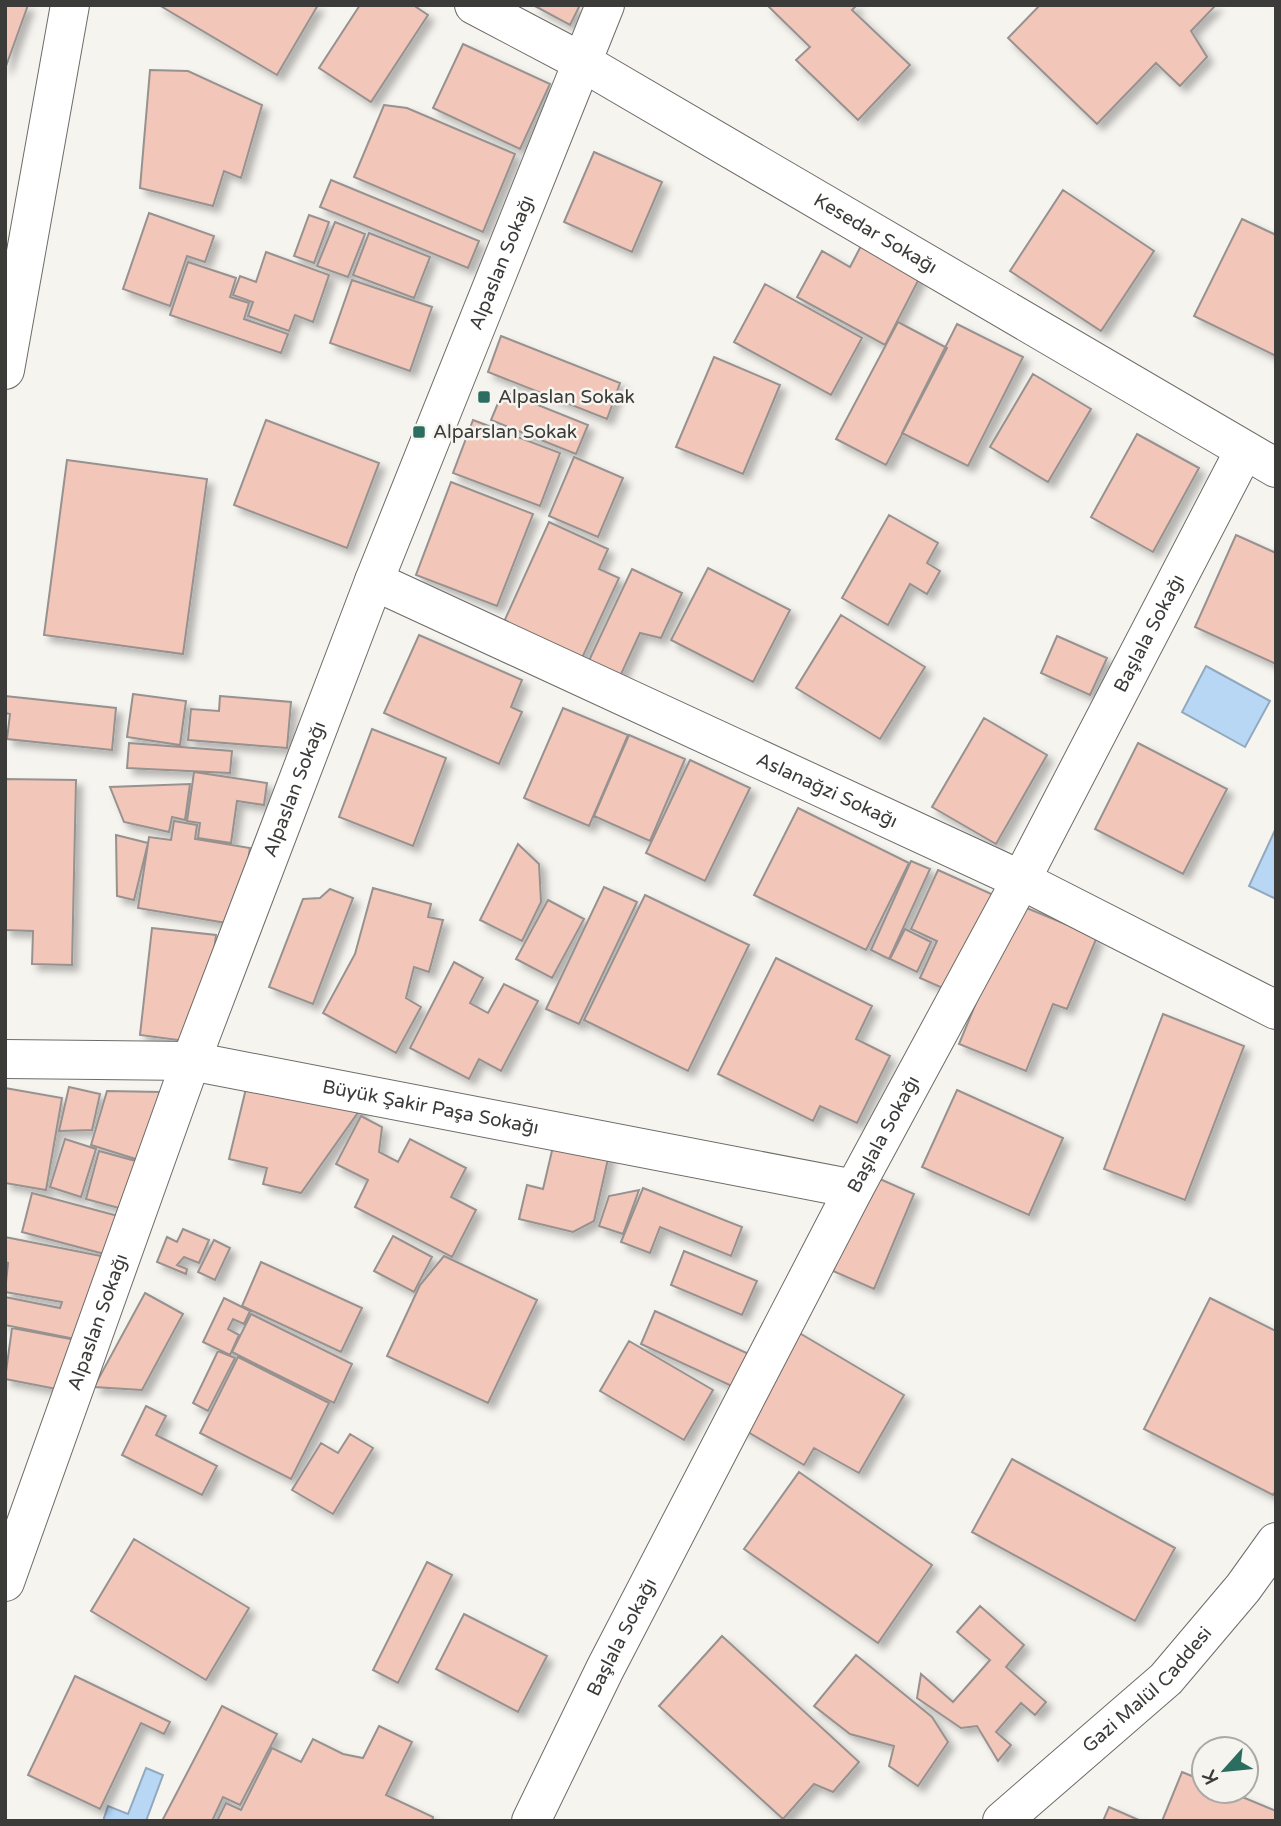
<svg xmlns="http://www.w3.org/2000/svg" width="1281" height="1826" viewBox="0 0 1281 1826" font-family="'Varela Round',sans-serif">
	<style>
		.water { fill: #b7d7f5; stroke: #92a8bd; stroke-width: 2 }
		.building { fill: #f2c6b8; stroke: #979290; stroke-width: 2; filter: url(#shadow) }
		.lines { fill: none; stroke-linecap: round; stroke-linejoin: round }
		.street-casing { stroke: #6e6c69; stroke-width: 40 }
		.secondary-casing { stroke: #6e6c69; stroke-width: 40 }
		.street { stroke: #fff; stroke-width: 38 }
		.secondary { stroke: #fff; stroke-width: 38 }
		.poi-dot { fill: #2b6e5f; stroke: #f6f4ef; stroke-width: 2.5 }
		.labels { text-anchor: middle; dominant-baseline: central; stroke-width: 5; stroke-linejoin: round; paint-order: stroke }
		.street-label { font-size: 19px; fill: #3b3b39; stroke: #f6f4ef }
		.poi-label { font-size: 19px; fill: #3b3b39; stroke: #f6f4ef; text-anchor: start }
	</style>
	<defs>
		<filter id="shadow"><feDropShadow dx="6" dy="6" stdDeviation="3.5" flood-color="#0004"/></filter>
	</defs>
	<rect width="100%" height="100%" fill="#f6f4ef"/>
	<path class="water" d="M1206,666L1270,701L1245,747L1182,712Z
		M1276,828V899L1249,886Z
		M146,1768L163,1775L146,1821H103L108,1806L128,1814Z"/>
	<path class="building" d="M5,5H28L5,69Z
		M159,5H318L277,75Z
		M360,5H413L428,15L371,102L319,68Z
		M533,5H580L570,25Z
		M767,5H857L852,10L910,65L858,120L796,60L810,47Z
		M1040,5H1216L1191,31L1207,57L1180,86L1156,63L1097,124L1008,38Z
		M463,44L550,84L520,149L433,108Z
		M150,70L188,71L262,105L241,178L224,171L213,206L140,188Z
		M384,105L407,108L515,154L483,232L354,177Z
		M594,152L662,182L632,252L564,222Z
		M331,180L479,241L468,268L320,207Z
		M1063,190L1154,251L1101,331L1010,271Z
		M149,213L214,236L205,262L187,256L170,306L123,289Z
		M309,215L329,222L314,263L294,256Z
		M1242,219L1276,235V356L1194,316Z
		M335,222L365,234L348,277L317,266Z
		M369,233L430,257L414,298L353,275Z
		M863,242L922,273L885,345L797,297L822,251L850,267Z
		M266,252L329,275L313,322L295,315L289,331L248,316L253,302L233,295L240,276L256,282Z
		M188,262L236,278L230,297L249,303L244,319L288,334L281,353L170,315Z
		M352,280L432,307L410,371L330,343Z
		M765,284L862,338L831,395L734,342Z
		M898,322L947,348L886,465L836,439Z
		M957,324L1023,357L968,466L902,433Z
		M501,336L620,383L607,419L488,372Z
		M714,357L780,385L743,474L676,447Z
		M1033,374L1091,409L1048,482L990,447Z
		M503,391L588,425L576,454L491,420Z
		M266,420L379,463L347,548L234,505Z
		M473,420L560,453L540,506L453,473Z
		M1137,434L1199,468L1153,552L1091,517Z
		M574,457L623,478L598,537L549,516Z
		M67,460L207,479L183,654L44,635Z
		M451,482L533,514L497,606L416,575Z
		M889,515L938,543L927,563L940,571L927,594L910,584L888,625L842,598Z
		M549,522L608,549L599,569L619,578L576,671L498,635Z
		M1236,535L1276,553V664L1195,627Z
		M708,568L790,610L753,682L671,640Z
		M632,569L682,593L661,638L640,633L616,685L585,669Z
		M841,615L925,667L880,739L796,688Z
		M419,635L522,680L511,707L522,712L499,764L384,713Z
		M1057,636L1107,658L1090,695L1041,673Z
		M133,694L186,701L180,745L127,737Z
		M5,696L116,708L112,750L7,739L10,714L5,713Z
		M220,696L291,702L287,748L188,740L191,709L219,711Z
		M563,708L628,735L589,826L524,798Z
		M984,718L1047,755L996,844L932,807Z
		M372,729L446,758L413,846L339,817Z
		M629,735L685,759L650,841L594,816Z
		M129,743L232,751L230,773L127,768Z
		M1138,743L1227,789L1183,874L1095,829Z
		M690,760L750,788L705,881L646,853Z
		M194,772L267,783L264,805L237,801L231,843L198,838L200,823L187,821Z
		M5,779L76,780L72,965L32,964L33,931L5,930Z
		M190,784L185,820L172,817L169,832L124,822L110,787Z
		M798,808L909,863L866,950L754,895Z
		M174,821L197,825L195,839L250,848L238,925L138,908L149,837L171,840Z
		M116,835L148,843L134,900L117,896Z
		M518,844L539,864L541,902L522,941L480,920Z
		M911,861L930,869L889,959L871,950Z
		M938,870L998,897L954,993L920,978L937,941L911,929Z
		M604,887L637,902L579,1024L546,1009Z
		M373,888L431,904L428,917L443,920L429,972L414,967L406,998L421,1007L396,1053L323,1013L355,954Z
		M330,889L353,898L313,1004L269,987L303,899L320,898Z
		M645,895L749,945L688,1071L584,1020Z
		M548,900L584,919L552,978L516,959Z
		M1017,904L1097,937L1067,1009L1053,1004L1026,1071L959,1044Z
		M152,928L216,935L207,1008L193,1042L140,1035Z
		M905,929L931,942L917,972L890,959Z
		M776,958L872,1006L856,1039L890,1056L857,1123L820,1106L813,1121L718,1074Z
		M454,962L483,978L470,1003L488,1013L504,984L538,1001L501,1071L479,1059L469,1079L410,1048Z
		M1163,1014L1244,1046L1185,1200L1104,1169Z
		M249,1076L364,1104L301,1193L263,1184L267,1168L229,1159Z
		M69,1087L100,1094L92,1130L59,1131Z
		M5,1088L62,1098L46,1190L5,1183Z
		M957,1090L1063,1138L1029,1215L922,1167Z
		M107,1091L160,1092L139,1160L91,1145Z
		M361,1116L382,1127L379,1152L398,1162L410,1139L466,1168L451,1197L476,1210L452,1257L355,1207L368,1180L336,1164Z
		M555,1138L610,1150L594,1221L573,1232L519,1219L527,1185L543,1189Z
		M65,1139L96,1149L81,1197L50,1187Z
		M99,1151L143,1163L130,1211L86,1199Z
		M873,1176L914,1194L874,1289L833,1271Z
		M643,1188L742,1227L731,1256L660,1227L650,1253L621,1242Z
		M639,1190L623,1234L599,1226L609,1196Z
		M32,1193L118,1216L108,1255L22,1232Z
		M183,1229L209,1240L199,1263L184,1257L177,1265L187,1269L186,1274L157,1262L167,1237L177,1242Z
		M393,1236L432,1257L414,1292L374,1271Z
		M5,1237L101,1256L85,1341L5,1325V1297L60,1308L62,1302L5,1292L8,1263L5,1262Z
		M214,1240L230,1248L215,1280L198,1272Z
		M684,1251L757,1281L742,1315L671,1285Z
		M444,1256L537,1300L488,1403L387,1356L420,1285Z
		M261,1262L362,1308L341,1352L242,1306Z
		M145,1293L183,1314L142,1390L94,1387Z
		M224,1298L250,1311L244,1324L233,1319L228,1329L239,1335L230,1355L203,1342Z
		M1210,1298L1276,1331V1490L1273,1495L1144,1429Z
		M655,1311L751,1355L736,1388L641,1344Z
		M251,1314L352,1364L334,1403L232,1352Z
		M12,1328L81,1341L72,1392L5,1379Z
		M796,1331L904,1395L859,1473L814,1448L804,1465L741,1428Z
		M629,1341L713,1390L684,1440L600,1391Z
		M218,1351L235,1358L208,1411L193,1403Z
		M238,1357L329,1403L291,1479L200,1433Z
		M146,1406L166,1416L156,1435L217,1466L202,1495L122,1455Z
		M350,1434L373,1448L333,1514L292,1490L321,1443L338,1453Z
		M1012,1459L1175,1548L1135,1621L972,1532Z
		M799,1472L932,1565L878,1643L744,1549Z
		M134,1539L249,1608L206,1680L91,1611Z
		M427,1562L452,1575L398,1683L373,1670Z
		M980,1606L1024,1645L1006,1667L1046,1702L1035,1715L1021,1703L996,1732L1011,1745L998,1761L977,1726L961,1728L917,1698L921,1674L953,1702L990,1660L957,1632Z
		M464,1614L547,1656L518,1712L436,1669Z
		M722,1636L859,1762L833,1792L814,1784L783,1819L659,1706Z
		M856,1655L932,1717L948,1742L918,1786L889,1766L894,1746L850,1734L814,1706Z
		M75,1676L170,1722L164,1734L141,1723L100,1809L28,1775Z
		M222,1706L277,1734L240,1805L223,1797L212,1821H162Z
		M379,1726L412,1742L386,1795L433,1817L432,1821H217L226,1803L241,1810L272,1748L301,1762L313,1739L343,1754L363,1758Z
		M1182,1772L1204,1781V1791H1228L1276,1811V1821H1162Z
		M1109,1807L1141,1821H1103Z"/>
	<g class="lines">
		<defs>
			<g id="street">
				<path id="s1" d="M474,5L582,62L1276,468"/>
				<path d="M5,370L70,5"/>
				<path id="s2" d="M374,581L1021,880L1276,1010"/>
				<path id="s3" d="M5,1059L191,1061L854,1189"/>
				<path id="s4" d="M5,1582L191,1061L374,581L605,5"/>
				<path id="s5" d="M531,1821L605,1669L854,1189L1021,880L1244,451"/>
			</g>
			<g id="secondary">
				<path id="s6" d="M1002,1821L1166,1679L1243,1588L1276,1542"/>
			</g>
		</defs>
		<use href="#street" class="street-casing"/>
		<use href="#secondary" class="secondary-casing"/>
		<use href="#street" class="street"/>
		<use href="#secondary" class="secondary"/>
	</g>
	<g class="poi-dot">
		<rect x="477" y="390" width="14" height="14" rx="3.5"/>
		<rect x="412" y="425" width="14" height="14" rx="3.5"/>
	</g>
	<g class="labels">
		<g class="street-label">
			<text stroke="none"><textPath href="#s1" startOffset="462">Kesedar Sokağı</textPath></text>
			<text stroke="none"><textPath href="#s4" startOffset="1410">Alpaslan Sokağı</textPath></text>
			<text stroke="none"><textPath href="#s5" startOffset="1339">Başlala Sokağı</textPath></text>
			<text stroke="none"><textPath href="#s4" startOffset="844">Alpaslan Sokağı</textPath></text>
			<text stroke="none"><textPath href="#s2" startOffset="499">Aslanağzi Sokağı</textPath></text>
			<text stroke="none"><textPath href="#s3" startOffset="430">Büyük Şakir Paşa Sokağı</textPath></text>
			<text stroke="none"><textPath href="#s5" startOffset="772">Başlala Sokağı</textPath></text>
			<text stroke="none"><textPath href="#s4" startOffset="276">Alpaslan Sokağı</textPath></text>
			<text stroke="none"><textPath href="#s5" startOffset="205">Başlala Sokağı</textPath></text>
			<text stroke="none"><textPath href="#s6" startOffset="196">Gazi Malül Caddesi</textPath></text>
		</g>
		<g class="poi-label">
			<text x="498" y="397">Alpaslan Sokak</text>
			<text x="433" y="432">Alparslan Sokak</text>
		</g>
	</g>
	<rect width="1281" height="1826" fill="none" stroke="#3b3b39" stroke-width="14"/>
	<g transform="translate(1225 1770) rotate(243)"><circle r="33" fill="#f6f4ef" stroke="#abaaa6" stroke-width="2"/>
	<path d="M0-5L12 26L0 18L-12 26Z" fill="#2b6e5f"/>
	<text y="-10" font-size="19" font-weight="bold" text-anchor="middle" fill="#3b3b39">K</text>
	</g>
</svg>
